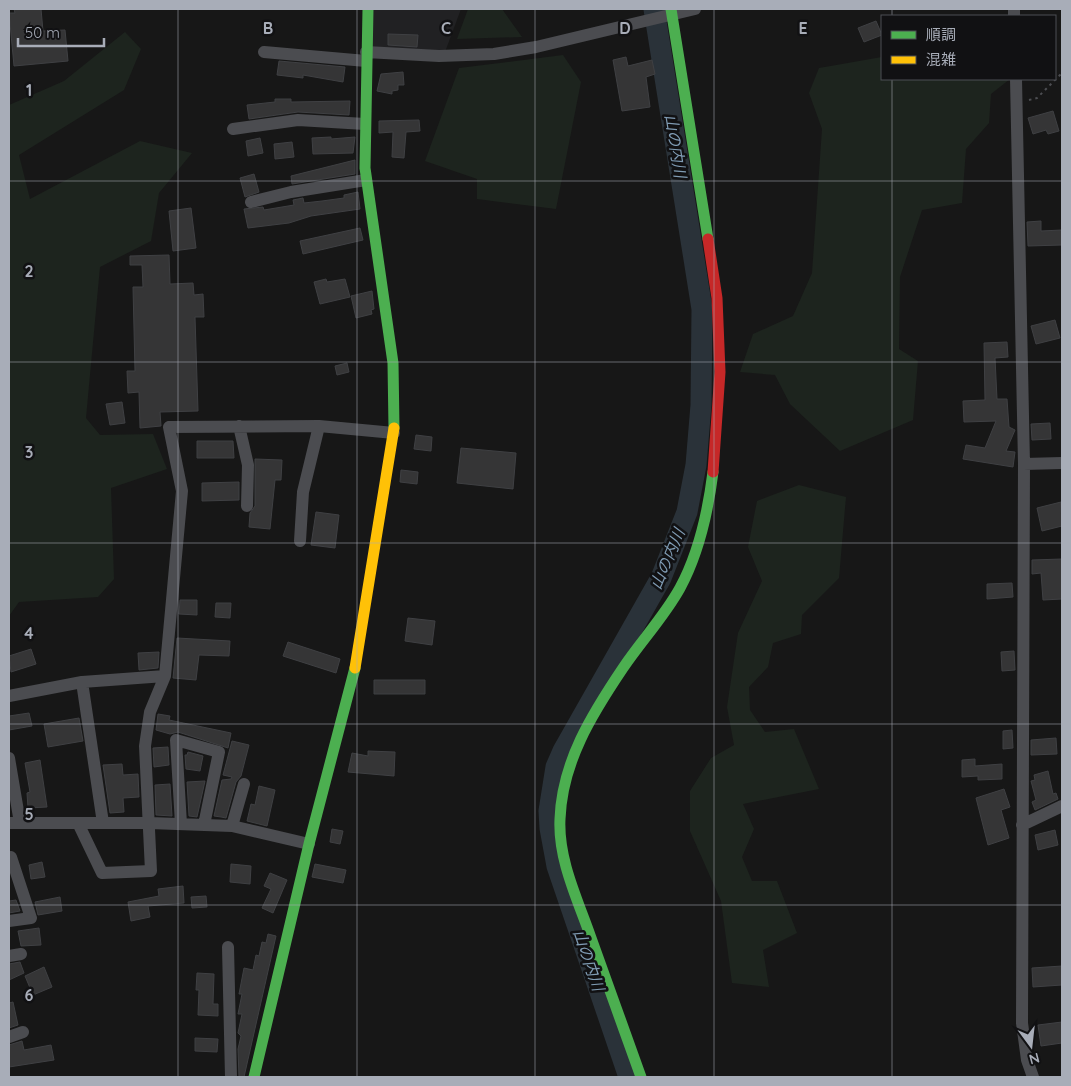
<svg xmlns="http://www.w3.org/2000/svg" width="1071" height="1086" viewBox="0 0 1071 1086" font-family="Quicksand,'Noto Sans JP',sans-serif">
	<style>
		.built { fill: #212123 }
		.green { fill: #1d241e }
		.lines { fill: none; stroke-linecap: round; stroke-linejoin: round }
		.river { stroke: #2a3239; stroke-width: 21 }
		.building { fill: #353536; stroke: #3f4043 }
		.path { stroke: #4d4e52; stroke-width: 2; stroke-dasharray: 2.5 4; stroke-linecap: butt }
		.street { stroke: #4b4c50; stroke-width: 12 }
		.fast { stroke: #4caf50; stroke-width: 11 }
		.slow { stroke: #ffc107; stroke-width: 11 }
		.jam { stroke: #c62828; stroke-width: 11 }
		.grid { fill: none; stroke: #a8adb8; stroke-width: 1; stroke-opacity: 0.55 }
		.labels { text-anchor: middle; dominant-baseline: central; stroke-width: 5; stroke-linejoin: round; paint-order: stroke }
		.water-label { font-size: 16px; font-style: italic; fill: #7f9bb3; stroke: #111113 }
		.grid-label { font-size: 16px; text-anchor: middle; font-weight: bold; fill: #a8adb8; stroke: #111113; stroke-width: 5; stroke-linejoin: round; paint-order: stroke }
	</style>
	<rect width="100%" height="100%" fill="#171717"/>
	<path class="built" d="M373,9H461L445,52L372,49Z"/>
	<path class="green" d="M468,9H502L522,37L457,39Z
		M125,32L141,49L124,90L19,155L30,199L140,141L192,153L159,193L151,241L100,267L86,418L100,435L153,434L167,469L111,488L114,579L98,597L19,602L9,616V105L64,81Z
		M563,55L581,82L556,209L477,199V179L425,161L459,68Z
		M882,57V79H1010L991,94L989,123L966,149L962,203L922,210L900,277L899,349L918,361L913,420L840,451L790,404L775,375L740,372L753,334L793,316L812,273L822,129L809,93L819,68Z
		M799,485L846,497L839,578L802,615L801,634L773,643L768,667L749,687L750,710L765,732L794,729L819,789L743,804L754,829L742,857L752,881H777L797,933L763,950L769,987L732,983L721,901L690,831V791L711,758L734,745L727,707L738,633L762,581L748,547L757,501Z"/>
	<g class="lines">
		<path class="river" d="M629,1077L557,866L550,828L549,811L556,767L563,751L661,578L687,512L696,465L701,405L702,309L654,9"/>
	</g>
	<path class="building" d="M14,9H41L43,31L65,30L68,61L14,66L9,13H15Z
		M876,21L882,35L864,42L858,28Z
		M388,34L418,35L417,47L388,45Z
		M626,57L628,66L652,60L655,74L646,77L650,107L622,111L613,60Z
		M279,61L345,67L343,82L303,75V78L277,75Z
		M403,72L404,85H398V90L392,91V94L377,91L381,74Z
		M275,99H291V102L350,101L349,115L298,112L249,119L247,105L275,102Z
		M1053,111L1059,131L1048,134L1046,130L1033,134L1028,118Z
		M419,120L420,131L406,132L404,158L392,157L393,132L379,133V121Z
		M331,137V139L355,137L353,153L313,154L312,138Z
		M260,138L263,153L248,156L246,141Z
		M292,142L294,157L275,159L274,144Z
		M355,160V174L292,184L291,176Z
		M254,174L259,192L245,197L240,178Z
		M358,192L360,209L311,216L289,223L248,228L244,209L263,207L264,210L294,205L293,200L303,198L304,203L322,201L344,198V195Z
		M191,208L196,248L173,251L169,211Z
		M1041,221V231L1062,230V245L1028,246L1027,222Z
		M360,228L363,240L303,254L300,241Z
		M169,255L170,284L193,283L194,295L203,294L204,317H195L198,411L160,412L161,426L140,428L139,392L128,393L127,371H135L133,287H143L142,265H130V256Z
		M326,279L327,282L345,279L350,297L320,304L314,282Z
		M372,291L374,309L371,310L372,314L356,318L351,296Z
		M1055,320L1060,338L1036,344L1031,326Z
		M1007,342L1008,357L995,358L997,399H1007L1009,427L1015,430L1006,451L1015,452L1013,467L963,459L966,445L985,448L996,421L964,422L963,401L985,400L984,343Z
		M347,363L349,372L337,375L335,366Z
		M122,402L125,423L110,425L106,404Z
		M1050,423L1051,439L1032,440L1031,424Z
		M416,435L432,437L431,451L414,449Z
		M197,441H233L234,458H197Z
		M461,448L516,453L513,489L457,483Z
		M255,459L282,460L281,480H275L270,529L249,527L250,513L255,506Z
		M401,470L418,472L417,484L400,482Z
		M239,482V500L202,501V483Z
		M1061,502L1062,526L1042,531L1037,508Z
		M316,512L339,515L335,548L311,545Z
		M1062,559V599L1043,600L1041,573L1032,574V560Z
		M1012,583L1013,597L987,599V584Z
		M180,600H197V615L179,614Z
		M216,603H231L230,618L215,617Z
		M408,618L435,621L432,645L405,641Z
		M177,638L230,641L229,656L199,655L196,680L173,678Z
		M288,642L340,659L336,673L283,656Z
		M31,649L36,664L11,672L9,656Z
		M1014,651L1015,670L1002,671L1001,652Z
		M159,652L158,668L139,670L138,653Z
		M374,680H425V694H374Z
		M29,713L32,726L9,730V716Z
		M158,714L170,716L169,720L231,733L228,748L178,732L170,734L156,730Z
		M79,718L83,741L48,747L44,724Z
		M1012,730L1013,748L1003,749V731Z
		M1056,738L1057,754L1031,755V740Z
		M232,741L249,745L241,776L236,782L226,818L221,817L214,816L222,780L231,779L232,777L223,775Z
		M168,747L169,765L154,767L153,748Z
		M368,751L395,752L394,776L348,772L352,753L368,756Z
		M188,752L203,756L200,771L186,769L185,755H187Z
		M975,759V766L1002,764V779L978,780V776L962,777V760Z
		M40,760L47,807L28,808L27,793L30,792L25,763Z
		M122,764L123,775L138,774L139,797L123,798L124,812L110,813L103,765Z
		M1048,771L1053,794L1056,793L1058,799L1035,810L1032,802L1036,800L1031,781L1035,780L1034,775Z
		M205,781L197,817L189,816L187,782Z
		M170,784L172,816L156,815L155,785Z
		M259,786L275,790L267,826L247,821L251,804L255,805Z
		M1004,789L1010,807L1001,810L1009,838L988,845L976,798Z
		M332,829L343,831L340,844L330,842Z
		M1055,830L1058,845L1038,850L1035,835Z
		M42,862L45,877L31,879L29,865Z
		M231,864L251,866L250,884L230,882Z
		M315,864L346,870L343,883L312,877Z
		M270,873L287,880L273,913L262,908L271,889L264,886Z
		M183,886L184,903L148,906L150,917L131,921L128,902L159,896L158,889Z
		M206,896L207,907L192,908L191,897Z
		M60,897L62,911L38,915L35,902Z
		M16,900L20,911L9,913V901Z
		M39,928L41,945L21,946L18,931Z
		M268,934L276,936L244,1077H239L238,1049L241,1036L238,1033L242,1014H238L242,994H239L244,968L253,970L256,955L259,956L262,942L266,943Z
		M20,962L24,973L9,980V964Z
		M1062,966V985L1033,987L1032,968Z
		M44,967L52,987L33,995L25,976Z
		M197,973L214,974L213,1004H218V1016L198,1015L199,990H196Z
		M13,1002L18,1025L9,1028V1003Z
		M1062,1022V1043L1041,1046L1038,1025Z
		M195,1038L218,1039L217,1052L195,1051Z
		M22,1041L24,1050L51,1045L54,1060L9,1067V1045Z"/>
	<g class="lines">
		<path class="path" d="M1029,100L1037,98L1062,73"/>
		<path class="street" d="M1014,9V16
			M264,52L366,61
			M366,52L439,56L494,54L536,47L695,9
			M1016,79L1024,464L1022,1023L1027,1060L1033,1077
			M233,129L298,120L365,124
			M251,202L291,192L366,180
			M239,426L248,465L247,506
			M1024,464L1062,463
			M300,541L303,492L319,426
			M82,682L103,823
			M9,696L82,682L165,676
			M9,758L20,823
			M9,823H150L232,826L309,844
			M78,823L102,873L151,871L145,746L150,712L165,676L182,491L169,427L319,426L394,433
			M181,824L176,740L219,752L204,825
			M1022,825L1062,806
			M232,826L244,784
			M9,921L31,918L11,857
			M228,947L231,1077
			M9,956L21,954
			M9,1037L23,1032"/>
		<path class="fast" d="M368,9L365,168L393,363L394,428
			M671,9L708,239
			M254,1077L309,844L355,668
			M641,1077C624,1030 607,982 590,935C577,898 558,859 560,819C562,762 592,714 623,668C641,641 664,617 680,588C699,553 708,512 713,472"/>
		<path class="slow" d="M355,668L394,428"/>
		<path class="jam" d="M708,239L717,298L720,372L713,472"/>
	</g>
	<path class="grid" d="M178,9V1077M357,9V1077M535,9V1077M714,9V1077M892,9V16M892,79V1077M9,181H1062M9,362H1062M9,543H1062M9,724H1062M9,905H1062"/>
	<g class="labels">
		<g class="water-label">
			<text transform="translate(676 146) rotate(81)">山の内川</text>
			<text transform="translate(667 559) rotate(-67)">山の内川</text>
			<text transform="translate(589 960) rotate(71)">山の内川</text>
		</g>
	</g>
	<g class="grid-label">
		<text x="268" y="34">B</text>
		<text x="446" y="34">C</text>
		<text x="625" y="34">D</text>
		<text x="803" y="34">E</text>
		<text x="29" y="96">1</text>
		<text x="29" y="277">2</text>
		<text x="29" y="458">3</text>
		<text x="29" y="639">4</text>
		<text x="29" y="820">5</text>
		<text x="29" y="1001">6</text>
	</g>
	<rect width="1071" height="1086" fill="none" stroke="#a8adb8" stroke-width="20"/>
	<rect x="881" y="15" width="175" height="65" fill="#111113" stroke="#4d4f55"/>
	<rect x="891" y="31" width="25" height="8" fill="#4caf50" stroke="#4d4f55"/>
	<text x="926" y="40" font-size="15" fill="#a8adb8">順調</text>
	<rect x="891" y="56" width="25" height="8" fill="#ffc107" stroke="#4d4f55"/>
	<text x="926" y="65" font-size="15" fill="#a8adb8">混雑</text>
	<g transform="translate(1031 1046) rotate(165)" stroke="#111113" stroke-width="4" paint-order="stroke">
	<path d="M0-4L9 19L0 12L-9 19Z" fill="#a8adb8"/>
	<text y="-8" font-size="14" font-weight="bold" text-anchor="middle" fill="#a8adb8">N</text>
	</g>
	<path d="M18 38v8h86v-8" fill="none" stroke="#a8adb8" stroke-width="2.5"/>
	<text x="25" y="38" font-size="15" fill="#a8adb8" stroke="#111113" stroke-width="4" paint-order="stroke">50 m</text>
</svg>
